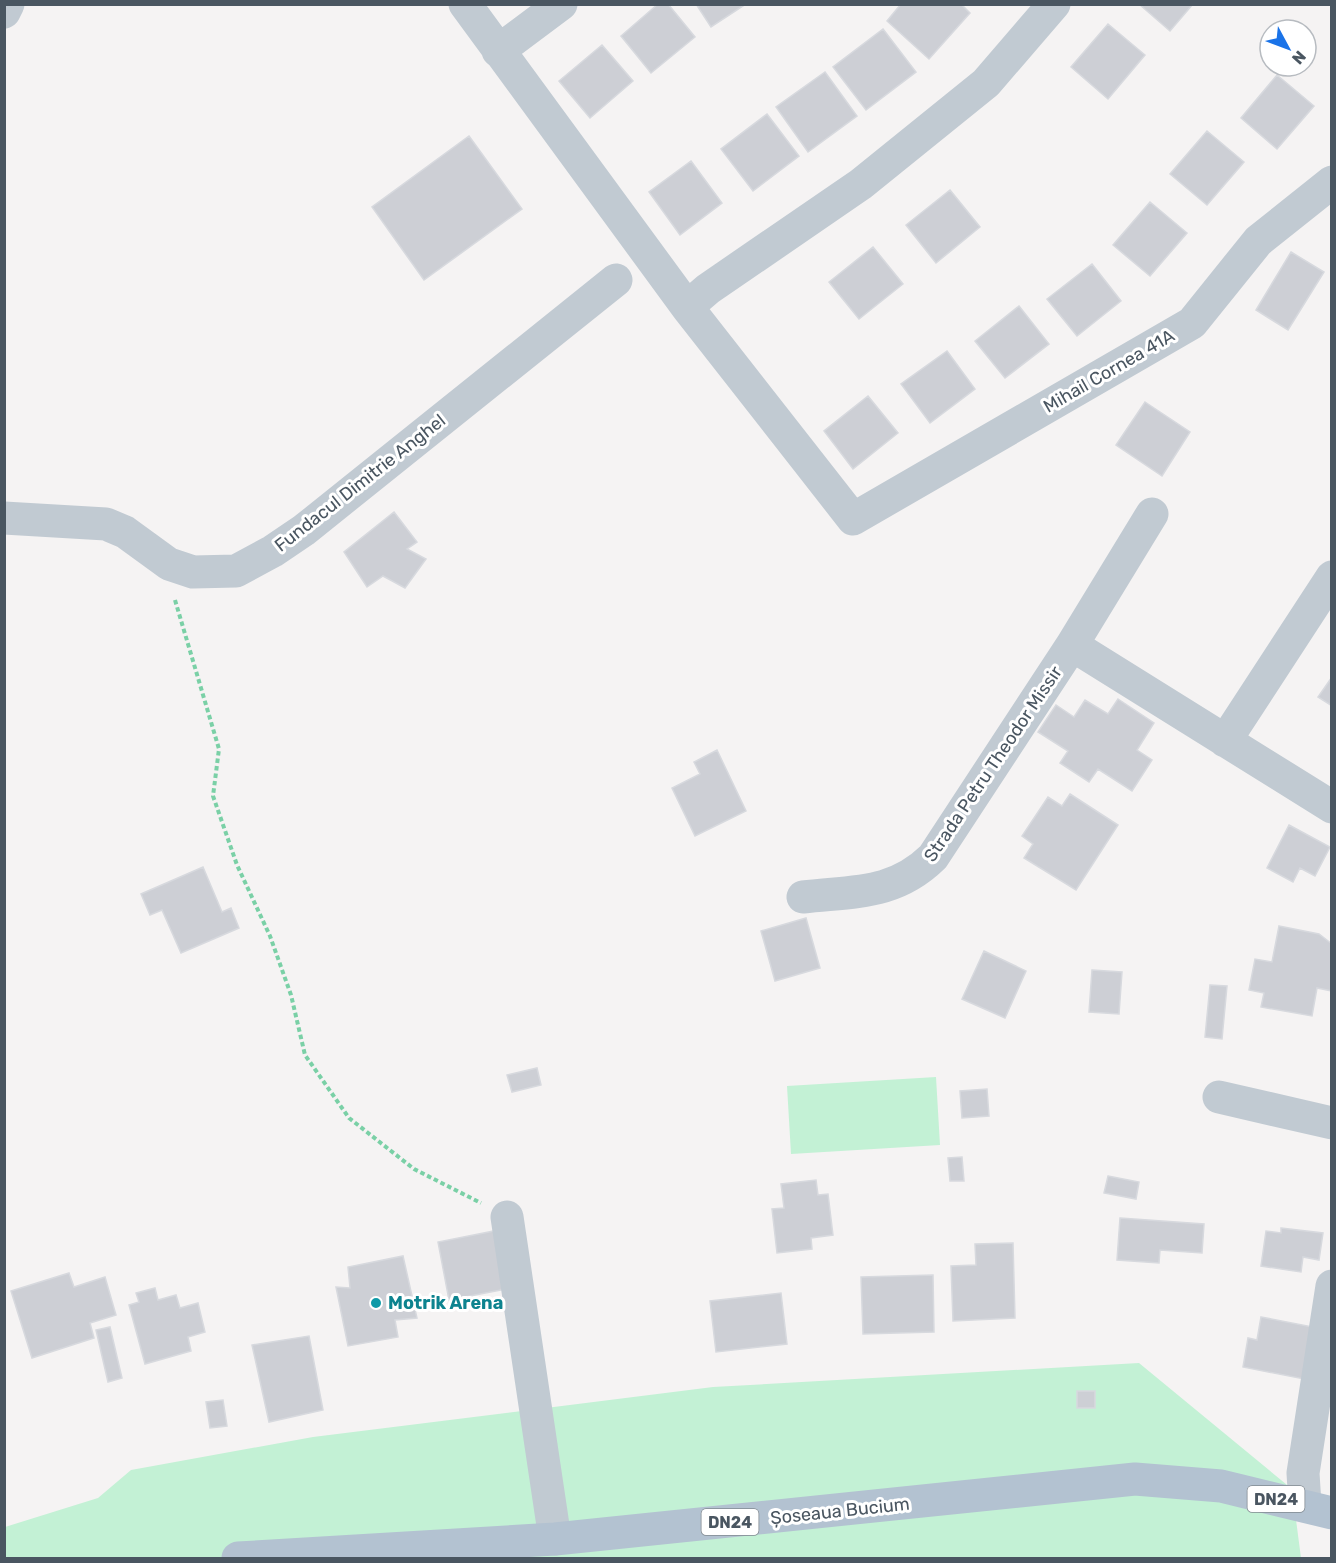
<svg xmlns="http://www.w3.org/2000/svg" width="1336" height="1563" viewBox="0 0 1336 1563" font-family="Rubik,sans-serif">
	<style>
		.green { fill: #c3f1d5 }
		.building { fill: #cdcfd5; stroke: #d7d9de; stroke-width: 1.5 }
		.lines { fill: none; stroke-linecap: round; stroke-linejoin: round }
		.path { stroke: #7ad0a6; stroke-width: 4; stroke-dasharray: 4.5 3; stroke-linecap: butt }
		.minor { stroke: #c1cad2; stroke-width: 33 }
		.major { stroke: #b3c2d1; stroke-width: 33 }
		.culture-dot { fill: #0f9aa8; stroke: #fff; stroke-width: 2 }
		.labels { text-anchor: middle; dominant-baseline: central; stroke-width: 6; stroke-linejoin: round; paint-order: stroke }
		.shield { fill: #fff; stroke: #808990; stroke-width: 1.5 }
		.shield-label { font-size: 16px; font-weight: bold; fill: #4a5661 }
		.street-label { font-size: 18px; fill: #4a5661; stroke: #fff }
		.culture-label { font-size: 18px; font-weight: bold; fill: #0d838f; stroke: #fff; text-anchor: start }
	</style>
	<rect width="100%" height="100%" fill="#f5f3f3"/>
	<path class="green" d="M936,1077L940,1145L791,1154L787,1086Z
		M1139,1363L1292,1489L1301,1558H5V1527L98,1498L131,1470L313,1437L713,1387Z"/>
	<path class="building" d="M658,4H668L695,37L651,73L621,36Z
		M696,4H746L711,27Z
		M901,4H961L970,13L929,59L887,21Z
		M1139,4H1193L1170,31Z
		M1108,24L1145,55L1108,99L1071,67Z
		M883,29L916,72L866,110L833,67Z
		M602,45L633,81L590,118L559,81Z
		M825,72L857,116L808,152L776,107Z
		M1277,75L1314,106L1277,149L1241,118Z
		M767,114L799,156L753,191L721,149Z
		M1207,131L1244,162L1207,205L1170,174Z
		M469,136L522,209L424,280L372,207Z
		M691,161L722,203L680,235L649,192Z
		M950,190L980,227L936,263L906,225Z
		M1150,202L1187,233L1150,276L1113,245Z
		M873,247L903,284L859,319L829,282Z
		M1291,252L1324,272L1288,330L1256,310Z
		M1092,264L1121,301L1077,336L1047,299Z
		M1019,306L1049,344L1005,378L975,341Z
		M947,351L975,389L930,423L901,384Z
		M868,396L898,433L853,469L824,431Z
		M1145,402L1190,432L1162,476L1116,445Z
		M394,512L417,542L407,549L426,559L405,588L383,576L367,587L344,552Z
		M1332,677V706L1318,697Z
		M1118,699L1154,723L1137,750L1152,760L1132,791L1098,769L1089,782L1060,763L1068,751L1038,732L1056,705L1074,717L1085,700L1108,714Z
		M717,750L746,811L695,836L672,788L700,774L694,762Z
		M1070,794L1118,825L1076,890L1024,858L1033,844L1022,836L1048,797L1062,806Z
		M1289,825L1330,847L1315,876L1300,868L1293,882L1267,868Z
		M203,867L222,912L231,908L239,928L181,953L162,910L150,915L141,894Z
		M806,918L820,968L775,981L761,931Z
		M1279,926L1319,934L1332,944V991L1317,988L1312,1016L1261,1007L1264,993L1249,990L1255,959L1272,962Z
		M984,951L1026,971L1005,1018L962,999Z
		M1092,970L1122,972L1119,1014L1089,1012Z
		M1210,985L1227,986L1222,1039L1205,1037Z
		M537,1068L541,1085L512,1092L507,1075Z
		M987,1089L989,1116L962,1118L960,1091Z
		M962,1157L964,1181H950L948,1158Z
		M1108,1176L1139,1182L1136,1199L1104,1193Z
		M816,1180L818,1195L828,1194L833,1235L811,1238L812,1249L777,1253L772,1209L784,1208L781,1184Z
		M1120,1218L1204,1224L1202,1253L1160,1250L1159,1263L1117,1260Z
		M1281,1228L1323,1233L1319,1260L1303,1257L1301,1272L1261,1266L1266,1231L1281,1233Z
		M499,1230L511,1288L449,1300L438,1242Z
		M1013,1243L1015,1318L953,1321L951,1266L976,1265L975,1244Z
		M403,1256L417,1318L395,1320L398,1337L348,1346L336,1287L350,1288L348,1267Z
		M69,1273L74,1287L105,1277L116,1315L90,1323L94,1338L32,1358L11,1291Z
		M933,1275L934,1332L863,1334L861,1277Z
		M155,1288L158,1300L176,1295L180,1308L198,1303L205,1332L188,1337L191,1351L145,1364L129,1305L139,1302L136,1293Z
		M781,1293L787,1344L716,1352L710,1301Z
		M1261,1317L1318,1328L1304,1379L1243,1367L1248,1338L1257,1340Z
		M110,1327L122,1378L108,1382L96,1330Z
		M309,1336L323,1410L269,1422L252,1345Z
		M1077,1391H1095V1408H1077Z
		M223,1400L227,1426L210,1428L206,1402Z"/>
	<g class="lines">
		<path class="path" d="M175,600L219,749L213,796L237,865L270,936L291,995L305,1055L349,1118L414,1169L481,1203"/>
		<path class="minor" d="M465,4L687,307L853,519L1192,323L1258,241L1332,182
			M4,12L8,4
			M498,51L561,4
			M687,307L708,289L861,184L986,83L1054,4
			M4,518L106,524L125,532L169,564L193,572L236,571L273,551L304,530L616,280
			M1072,645L1332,807
			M1225,741L1332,577
			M803,897C855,891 894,895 933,857L1072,645L1152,514
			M1219,1097L1332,1123
			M507,1217L555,1539
			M1305,1505L1303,1473L1332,1286"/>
		<path class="major" d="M238,1558L555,1539L1135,1479L1221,1486L1332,1513"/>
	</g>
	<circle class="culture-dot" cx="376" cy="1303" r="6"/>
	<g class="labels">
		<g class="shield">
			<rect x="1247.5" y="1486" width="57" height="26" rx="4.5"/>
			<rect x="701.5" y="1509" width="57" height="26" rx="4.5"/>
		</g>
		<g class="shield-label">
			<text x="1276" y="1499">DN24</text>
			<text x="730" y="1522">DN24</text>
		</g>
		<g class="street-label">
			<text transform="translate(1109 371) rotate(-30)">Mihail Cornea 41A</text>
			<text transform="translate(360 483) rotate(-38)">Fundacul Dimitrie Anghel</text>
			<text transform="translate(993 764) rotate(-56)">Strada Petru Theodor Missir</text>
			<text transform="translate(840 1511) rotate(-6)">Șoseaua Bucium</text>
		</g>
		<g class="culture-label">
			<text x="388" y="1303">Motrik Arena</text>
		</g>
	</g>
	<rect width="1336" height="1563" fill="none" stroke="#4a5661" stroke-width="12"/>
	<g transform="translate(1288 48) rotate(131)"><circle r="28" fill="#ffffff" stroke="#b7bbc0" stroke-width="1.5"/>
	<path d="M0-4.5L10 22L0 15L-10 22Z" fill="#1a73e8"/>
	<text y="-9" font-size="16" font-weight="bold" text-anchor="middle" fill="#4a5661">N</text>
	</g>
</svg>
